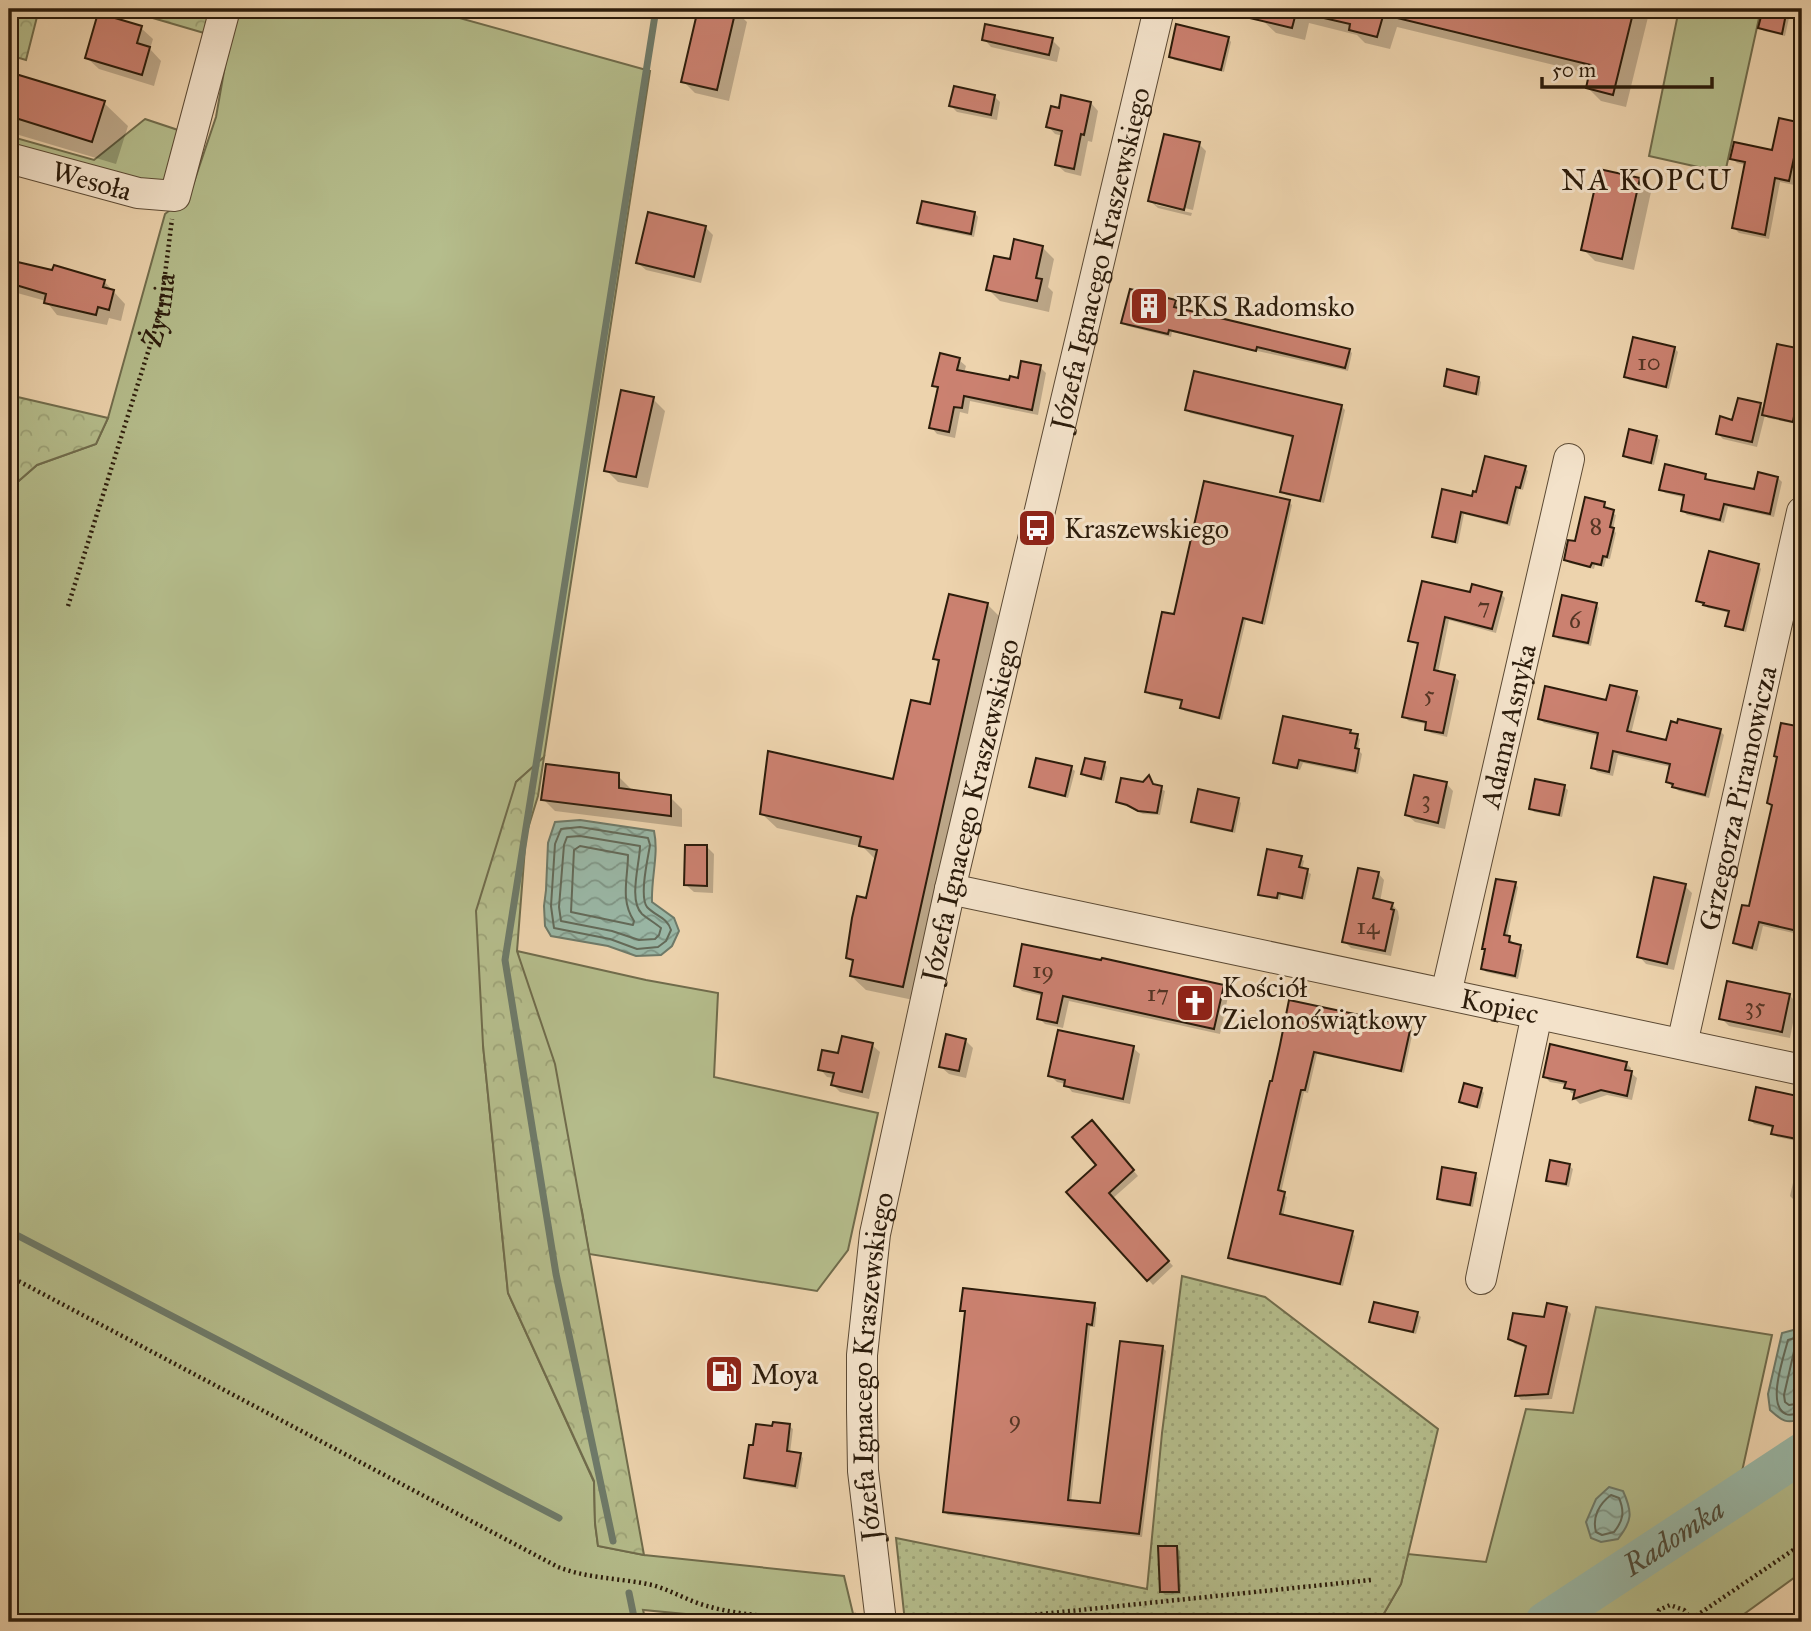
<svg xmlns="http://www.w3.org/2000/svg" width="1811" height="1631" viewBox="0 0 1811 1631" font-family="'IM FELL Great Primer',serif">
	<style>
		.grass { fill: #b5bd8c; stroke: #706c4c; stroke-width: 2 }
		.forest { fill: url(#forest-crowns); stroke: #706c4c; stroke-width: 2 }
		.garden { fill: url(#garden-dots); stroke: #706c4c; stroke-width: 2 }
		.water { fill: url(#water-waves); stroke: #6e7a69; stroke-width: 2 }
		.shadow { fill: #0003 }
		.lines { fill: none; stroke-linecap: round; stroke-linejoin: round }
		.shore { stroke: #636a59; stroke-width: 2 }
		.stream { stroke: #6e7a69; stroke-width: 7 }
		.river { stroke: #9ab8a7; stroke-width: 40 }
		.building { fill: #cb8170; stroke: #2c1c0b; stroke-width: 2 }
		.minor-casing { stroke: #5c4a34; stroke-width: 32 }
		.path { stroke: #2c1c0b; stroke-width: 4.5; stroke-dasharray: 2 3.5; stroke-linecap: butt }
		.minor { stroke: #f3e2ca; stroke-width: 30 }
		.labels { text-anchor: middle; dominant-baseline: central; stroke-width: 6; stroke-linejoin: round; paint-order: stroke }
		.number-label { font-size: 24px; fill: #543524 }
		.street-label { font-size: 28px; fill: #2c1c0b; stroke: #f3e2ca }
		.poi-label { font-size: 28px; fill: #2c1c0b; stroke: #f3e2ca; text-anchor: start }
		.neighbourhood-label { font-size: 30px; letter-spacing: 2px; fill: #2c1c0b; stroke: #f3e2ca }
		.water-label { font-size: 30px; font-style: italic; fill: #4d4b3a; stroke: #f3e2ca }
	</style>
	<defs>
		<pattern id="forest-crowns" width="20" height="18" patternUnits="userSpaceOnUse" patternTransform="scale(1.75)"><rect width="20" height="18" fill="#b5bd8c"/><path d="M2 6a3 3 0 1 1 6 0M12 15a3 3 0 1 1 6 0" fill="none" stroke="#9ca277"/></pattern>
		<pattern id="garden-dots" width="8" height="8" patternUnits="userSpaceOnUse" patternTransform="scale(1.75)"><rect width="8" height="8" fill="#b5bd8c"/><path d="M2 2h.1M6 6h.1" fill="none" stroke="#9ca277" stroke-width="1.8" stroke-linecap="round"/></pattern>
		<pattern id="water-waves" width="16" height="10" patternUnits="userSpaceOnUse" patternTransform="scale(1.75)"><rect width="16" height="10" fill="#9ab8a7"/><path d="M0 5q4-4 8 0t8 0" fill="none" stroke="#7e9586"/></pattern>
	</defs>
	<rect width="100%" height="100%" fill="#edd3ad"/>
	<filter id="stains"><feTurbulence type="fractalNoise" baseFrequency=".00286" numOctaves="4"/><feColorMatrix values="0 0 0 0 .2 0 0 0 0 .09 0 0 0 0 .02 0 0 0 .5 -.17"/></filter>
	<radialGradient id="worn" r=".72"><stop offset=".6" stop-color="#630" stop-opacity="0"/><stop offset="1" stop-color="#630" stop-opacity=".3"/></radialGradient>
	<path class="grass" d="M235,9H427L650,71L544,757L516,782L483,1045L508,1293L594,1482L595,1523L598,1546L644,1555L844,1576L855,1622H770L643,1610L646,1622H9V486L14,485L37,465L96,444L108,418L165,214L190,194L216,117Z
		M1679,9H1761L1725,173L1649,156Z
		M145,119L187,133L172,181L149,187L9,147V136L94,160Z
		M517,951L646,980L718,993L714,1077L878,1113L848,1250L817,1291L589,1254L582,1211Z
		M1596,1307L1772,1335L1741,1476L1802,1431V1572L1733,1622H1379L1401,1584L1408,1554L1486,1562L1526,1409L1573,1413Z"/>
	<path class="forest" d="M9,9H39L26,60L9,55Z
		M122,9H211L204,33Z
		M9,395L108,418L96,444L37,465L14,485L9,486Z
		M544,757L538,796L526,835L517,951L555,1064L644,1555L598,1546L595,1523L594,1481L508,1293L483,1045L476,911L516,782Z"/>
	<path class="garden" d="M1182,1276L1265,1297L1438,1429L1401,1584L1379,1622H905L896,1538L1147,1589L1162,1433Z"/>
	<path class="water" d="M580,820L654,831C659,854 651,878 652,902L674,918L679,931L672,946L661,955L636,956L608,946L551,936L545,926L544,906L546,890L548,843L555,822Z
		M1797,1329H1802V1417C1788,1426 1781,1420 1770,1410L1768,1394L1782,1333Z
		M1609,1487L1623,1491C1633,1513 1632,1521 1618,1539L1601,1542L1591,1538L1586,1522L1596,1499Z"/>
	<path class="shadow" d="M700,9L735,11L747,22L729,101L695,93L683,81Z
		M1265,9H1650L1626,107L1601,101L1588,88L1591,74L1397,27L1390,49L1365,43L1357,35L1309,23L1305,40L1276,33L1262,20Z
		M1765,9H1791L1785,36L1764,31L1760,28Z
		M141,28L153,39L150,49L161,61L154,86L99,69L87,58Z
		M1228,38L1231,42L1224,72L1174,60L1171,56Z
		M984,39L1052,40L1060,48L1057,62L991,47Z
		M9,74L104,103L128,126L116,164L9,132Z
		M994,96L1000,102L997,120L957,112L951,106Z
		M1091,103L1098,111L1092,142L1088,141L1081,176L1065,172L1057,165L1063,136L1055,134L1048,126Z
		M1781,120L1802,125V157L1800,156L1794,185L1780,182L1769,239L1739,233L1734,228L1746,165L1737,163L1732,158L1774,152Z
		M1199,144L1206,151L1193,210L1156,201V205L1192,213L1191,216L1158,208L1150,201Z
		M1639,180L1651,192L1634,270L1595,261L1583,249Z
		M975,213L978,217L974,237L922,226L919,222Z
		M705,227L713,235L701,283L646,270L638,263Z
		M1042,247L1054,259L1048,287L1053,292L1049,312L1000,301L988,289L1011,262Z
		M9,262L104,281L125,304L121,321L109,318L107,325L57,315L46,301L10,291Z
		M1800,264H1802V295L1794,290Z
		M1175,302L1178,305L1177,309L1349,350L1352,353L1348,371L1172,332L1171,337L1127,326L1123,322Z
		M1779,346L1802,351V392L1796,424L1768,418L1765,415L1757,447L1723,439L1717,433L1734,422L1760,405L1765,410Z
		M1674,348L1678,352L1669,389L1629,380L1625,376Z
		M959,360L966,366L964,373L1011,382L1019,380L1040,367L1046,373L1038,415L970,401L968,414L960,412L955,438L937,434L931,427L939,390L934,385Z
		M1478,379L1481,382L1479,396L1449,389L1446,385Z
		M653,399L665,411L648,488L618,482L606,470Z
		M1341,406L1345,410L1324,503L1286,495L1282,491L1294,438L1190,413L1187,410Z
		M1656,437L1660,440L1654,465L1628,459L1625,456Z
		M1525,468L1528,471L1523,490L1519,489L1510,526L1464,514L1458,544L1438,539L1434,536L1473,498Z
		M1705,475L1709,481L1755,491L1778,478L1782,482L1774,517L1728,507L1724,523L1687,515L1683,511L1686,498L1665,493L1661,489Z
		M1289,502L1292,505L1265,625L1246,620L1222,720L1185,711L1181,708L1183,702L1150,695L1147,692L1175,617Z
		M1604,504L1607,510L1616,515L1613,529L1616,533L1610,559H1606L1604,567L1595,565L1594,569L1569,563L1566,559Z
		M1758,565L1761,569L1746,632L1731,628L1727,625L1730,613L1708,608L1698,601Z
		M1501,594L1505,598L1496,633L1449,620L1438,673L1454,676L1459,681L1447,737L1431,733L1426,729L1427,724L1409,721L1404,717L1419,646L1410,640L1471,595Z
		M987,604L1002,619L918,1001L866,990L851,976L854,963L848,957L877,861L863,847L777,828L762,814L895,781L932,706L940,664L935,659Z
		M1596,604L1599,608L1591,646L1558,639L1555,635Z
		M1802,654V692L1795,685Z
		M1636,692L1640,697L1631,734L1668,742L1720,731L1724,735L1709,798L1679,791L1672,786L1668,782L1671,767L1618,755L1613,776L1597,772L1593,767L1599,736L1544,723L1540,719L1608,702Z
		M1783,725L1802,729V935L1763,926L1757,951L1740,947L1735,943L1750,908L1773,807L1769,803L1778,758Z
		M1350,732L1360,739L1358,750L1362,754L1358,774L1303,763L1300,770L1279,766L1275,762Z
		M1104,763L1107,767L1104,781L1086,777L1083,774Z
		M547,766L619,777L631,789V791L670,797L682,809V827L555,811L543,799Z
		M1071,768L1075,771L1068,798L1034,790L1031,787Z
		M1150,777L1155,786L1165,791L1160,815L1143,814L1118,802Z
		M1446,783L1453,791L1445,829L1415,822L1407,815Z
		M1564,787L1568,790L1562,817L1534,812L1531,808Z
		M1238,800L1241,803L1235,833L1196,825L1193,822Z
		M707,847L714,854L713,893L694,892L686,885Z
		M1301,858L1304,861L1302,869L1311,874L1305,900L1281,895L1280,900L1264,897L1260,894Z
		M1378,873L1384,880L1380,902L1392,904L1398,911L1399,918L1391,956L1351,948L1344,941Z
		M1515,884L1518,887L1507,938L1512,941V945L1524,950L1518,979L1486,972L1483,969L1487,951L1483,948Z
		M1685,886L1692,893L1674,970L1646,964L1639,956Z
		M1015,985L1223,986L1229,992L1220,1034L1069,1001L1063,1028L1045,1024L1039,1018L1043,996L1022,991Z
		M1789,995L1797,1003L1790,1038L1729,1026L1721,1018Z
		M1410,1028L1413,1031L1404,1073L1317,1054L1308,1093L1304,1092L1281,1193L1287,1197L1283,1217L1352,1233L1355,1236L1343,1286L1233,1261L1230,1257L1282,1045Z
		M965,1040L973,1048L966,1078L949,1074L941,1067Z
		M872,1045L880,1052L869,1099L840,1092L833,1085L834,1078L827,1077L820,1069L839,1056Z
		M1133,1048L1140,1054L1130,1104L1072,1092L1066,1084L1057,1082L1050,1075Z
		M1626,1063L1631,1068L1630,1072L1637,1078L1632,1100L1607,1095L1580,1104L1575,1099L1576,1094L1571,1093L1567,1085L1550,1082L1545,1077Z
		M1481,1089L1484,1093L1480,1109L1464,1105L1461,1102Z
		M1757,1089L1802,1099V1142L1777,1137L1773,1133L1774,1128L1754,1124L1751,1120Z
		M1097,1127L1138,1176L1112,1199L1173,1266L1153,1285L1069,1192L1099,1165Z
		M1802,1143V1202L1794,1200L1790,1196Z
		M1569,1166L1573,1169L1569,1187L1551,1183L1548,1180Z
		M1475,1175L1478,1178L1473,1207L1442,1202L1439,1199Z
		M1094,1304L1097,1308L1095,1327H1090L1071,1502L1101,1505L1163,1348L1166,1351L1142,1537L948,1515L944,1512L965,1313L962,1310Z
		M1566,1309L1571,1314L1552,1399L1521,1400L1517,1395L1527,1348L1515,1344L1510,1339Z
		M1417,1314L1421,1317L1416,1334L1374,1324L1371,1321Z
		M789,1426L793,1429L790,1453L800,1455L803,1458L798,1489L750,1481L746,1478L774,1428Z
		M1177,1548L1180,1551L1181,1594L1165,1595L1161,1591Z"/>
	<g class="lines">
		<path class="shore" d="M580,827L648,838L650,845C648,858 639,896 647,907C655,916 667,917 671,930L666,941L658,947L637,949L610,939L554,928L551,906L555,844L561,829Z
			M580,836L640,846C640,863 628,900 642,914C648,919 655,923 661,928L659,935L655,939L639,940L612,931L561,921L559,907L564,845L567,837Z
			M580,846L628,855C628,878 620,900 634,921L633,925L571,912L574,850Z
			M1802,1336L1788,1340C1784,1356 1766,1406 1786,1414C1791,1417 1797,1412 1802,1412
			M1802,1344L1795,1347L1784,1395L1785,1402L1789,1405L1802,1403
			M1611,1495L1619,1498C1625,1512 1623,1521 1614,1532L1602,1535L1596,1532C1592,1517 1599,1504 1611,1495Z"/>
		<path class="stream" d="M9,1231L559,1518
			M613,1541L556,1274L505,960L656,9
			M629,1593L635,1622"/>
		<path class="river" id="s1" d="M1545,1622L1802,1453"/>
	</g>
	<path class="building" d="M698,9H736L717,90L681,82Z
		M1242,9H1297L1292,28L1241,16Z
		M1316,9H1385L1377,37L1349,30L1350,24L1315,16Z
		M1390,9H1634L1613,95L1586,88L1591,65L1389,16Z
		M1763,9H1787L1782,34L1758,28Z
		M98,13L142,26L137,43L150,47L142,75L85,58Z
		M985,24L1053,38L1049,55L982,40Z
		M1176,24L1229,37L1221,70L1169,57Z
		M9,72L105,101L92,142L9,116Z
		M954,86L995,95L991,115L949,106Z
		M1061,95L1091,102L1084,135L1081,134L1074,169L1055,165L1062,131L1046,127L1051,106L1059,108Z
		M1779,118L1802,123V154L1795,153L1789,181L1775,178L1765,235L1732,228L1745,162L1730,159L1734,142L1772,150Z
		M1164,134L1200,142L1184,210L1148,201Z
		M1599,169L1640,178L1622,259L1581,250Z
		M922,201L975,212L971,234L917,223Z
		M648,212L706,226L694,277L636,263Z
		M1014,239L1043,246L1036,278L1042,279L1037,301L986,290L994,256L1010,259Z
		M9,260L52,270L54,265L105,280L103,287L114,290L109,310L98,307L96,315L44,303L46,294L9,283Z
		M1130,289L1176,300L1174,307L1350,349L1345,368L1257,347L1256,351L1169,330L1168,334L1121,323Z
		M1633,337L1675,347L1666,387L1624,377Z
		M1777,344L1802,349V372L1793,422L1762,415Z
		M940,353L960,358L957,370L1009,380L1010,376L1018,378L1021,361L1041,365L1032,410L964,396L962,408L954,407L949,432L929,428L938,387L932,386Z
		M1447,369L1479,377L1476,394L1444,386Z
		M1194,371L1342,405L1320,501L1280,492L1293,436L1185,410Z
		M621,390L654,397L636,477L604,471Z
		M1738,398L1761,403L1752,442L1716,434L1720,416L1732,420Z
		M1629,429L1657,436L1651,463L1623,456Z
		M1485,456L1526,466L1520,488L1516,487L1507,523L1461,512L1455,542L1432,537L1442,489L1472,496L1473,491L1476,492Z
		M1665,464L1706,474L1705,479L1754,489L1758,472L1778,477L1770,514L1724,504L1720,520L1681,511L1684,495L1659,490Z
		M1204,481L1290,500L1262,623L1243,618L1219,718L1180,708L1182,700L1145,692L1162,612L1174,614Z
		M1585,497L1605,502L1604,507L1614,510L1610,527L1614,528L1607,557L1603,556L1601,565L1592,563L1590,567L1564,560L1568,540L1575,541Z
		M1709,551L1759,564L1743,630L1725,626L1729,611L1703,605L1704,603L1696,601Z
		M1422,581L1470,592L1472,584L1502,592L1492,629L1445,617L1434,670L1455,675L1443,733L1425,730L1426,722L1402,717L1418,643L1408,641Z
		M949,594L988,603L903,987L850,976L853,960L846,958L852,918L857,896L866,898L877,850L859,846L861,837L760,814L768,751L893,779L911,700L930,704L939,660L933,659Z
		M1562,595L1597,603L1588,643L1553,636Z
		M1610,685L1637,691L1627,731L1666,740L1671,721L1677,723L1678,719L1721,729L1705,795L1672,787L1673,784L1666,782L1670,764L1613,751L1609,772L1591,768L1598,733L1538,719L1545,686L1606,700Z
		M1283,716L1351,730L1350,733L1358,734L1355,748L1359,749L1355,771L1299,760L1297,768L1273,763Z
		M1781,723L1802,727V887L1798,907L1802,908V932L1759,922L1752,948L1733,943L1742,905L1749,906L1772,805L1767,803L1777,757L1774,756Z
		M1036,758L1072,766L1065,796L1029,787Z
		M1085,758L1105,762L1101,779L1081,774Z
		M546,764L619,773V788L671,795V816L541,800Z
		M1149,775L1153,784L1162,786L1157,813L1138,811L1127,805L1116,802L1121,778L1143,782Z
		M1414,775L1447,782L1438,823L1405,815Z
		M1535,779L1565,785L1559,815L1529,809Z
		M1198,789L1239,798L1232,831L1191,822Z
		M685,845H707V886L684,885Z
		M1267,849L1302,856L1299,867L1308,869L1302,898L1278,893L1277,898L1258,895Z
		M1358,868L1379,872L1373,898L1393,903L1391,909L1394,910L1385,951L1342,942Z
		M1654,877L1686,884L1667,964L1637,957Z
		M1496,879L1516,882L1504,935L1510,936L1509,942L1521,945L1515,976L1481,969L1485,949H1482Z
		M1022,944L1101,960L1102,958L1224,985L1214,1029L1063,996L1057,1023L1037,1019L1042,993L1014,986Z
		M1727,981L1790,994L1782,1032L1719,1019Z
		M1289,1000L1411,1026L1401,1071L1314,1052L1305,1090H1301L1278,1190L1285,1192L1280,1214L1353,1231L1340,1284L1228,1258L1270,1081H1272L1280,1045Z
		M1058,1030L1134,1046L1123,1099L1064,1086L1065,1080L1048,1076Z
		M946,1034L966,1039L959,1071L939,1067Z
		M842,1036L873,1043L862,1092L831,1085L834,1073L818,1070L822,1050L838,1053Z
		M1550,1044L1627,1062L1625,1070L1632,1071L1627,1096L1601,1090L1573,1099L1575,1090L1564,1088L1566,1082L1543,1077Z
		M1464,1083L1482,1088L1477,1107L1459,1102Z
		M1756,1087L1802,1097V1115L1797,1139L1771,1134L1773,1126L1749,1120Z
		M1092,1120L1134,1170L1109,1193L1169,1261L1147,1281L1066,1192L1096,1165L1072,1137Z
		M1550,1160L1570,1164L1566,1184L1546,1181Z
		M1442,1167L1476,1173L1470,1205L1437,1199Z
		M963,1288L1095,1303L1092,1325L1087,1324L1068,1500L1100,1503L1120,1341L1163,1346L1139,1534L943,1512L965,1311H960Z
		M1374,1302L1418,1312L1413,1332L1369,1322Z
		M1547,1303L1567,1307L1548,1394L1515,1396L1526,1346L1508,1339L1513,1313L1544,1317Z
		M773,1422L790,1424L787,1451L801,1453L795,1486L744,1478L749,1445H753L756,1424L772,1426Z
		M1158,1546H1177L1179,1592H1160Z"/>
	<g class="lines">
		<defs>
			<g id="minor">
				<path id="s3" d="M9,158L138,193L175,196L225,9"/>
				<path id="s4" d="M950,889L1802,1070"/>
				<path id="s5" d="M1446,994L1569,459"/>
				<path id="s6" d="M1682,1044L1802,512"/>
				<path d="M1481,1279L1537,1014"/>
				<path id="s7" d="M881,1622L863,1471L862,1410V1355L875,1234L950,889L1159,9"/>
			</g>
		</defs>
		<use href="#minor" class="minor-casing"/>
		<g class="path">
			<path id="s2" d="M68,606L160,314L172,219"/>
			<path d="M9,1276L558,1567C589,1579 621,1578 652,1585C671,1590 688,1601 707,1606C752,1619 810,1619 856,1615"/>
			<path d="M964,1622L1371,1580"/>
			<path d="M1656,1622L1659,1610L1670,1605L1684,1610L1691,1619"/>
			<path d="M1687,1622L1802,1544"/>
		</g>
		<use href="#minor" class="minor"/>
	</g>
	<defs>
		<symbol id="building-square" viewBox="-11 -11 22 22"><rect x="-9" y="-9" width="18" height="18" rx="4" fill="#8f2418" stroke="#f3e2ca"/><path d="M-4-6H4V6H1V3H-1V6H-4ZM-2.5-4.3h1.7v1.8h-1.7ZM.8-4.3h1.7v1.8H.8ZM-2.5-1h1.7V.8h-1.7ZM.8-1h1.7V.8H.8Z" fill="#fff"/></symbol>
		<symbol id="bus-square" viewBox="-11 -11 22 22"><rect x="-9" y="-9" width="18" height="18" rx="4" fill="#8f2418" stroke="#f3e2ca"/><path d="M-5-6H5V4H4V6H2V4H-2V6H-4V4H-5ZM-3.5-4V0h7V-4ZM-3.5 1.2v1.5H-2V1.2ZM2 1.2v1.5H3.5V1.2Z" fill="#fff"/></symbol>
		<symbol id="church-square" viewBox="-11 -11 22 22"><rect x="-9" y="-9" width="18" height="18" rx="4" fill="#8f2418" stroke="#f3e2ca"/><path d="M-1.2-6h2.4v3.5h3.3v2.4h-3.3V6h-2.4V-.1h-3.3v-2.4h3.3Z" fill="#fff"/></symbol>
		<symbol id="fuel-square" viewBox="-11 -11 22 22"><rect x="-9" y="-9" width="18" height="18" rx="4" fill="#8f2418" stroke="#f3e2ca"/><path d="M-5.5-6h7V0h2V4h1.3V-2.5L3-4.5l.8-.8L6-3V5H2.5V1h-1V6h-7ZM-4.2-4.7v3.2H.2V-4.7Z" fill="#fff"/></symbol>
	</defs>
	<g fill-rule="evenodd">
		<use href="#building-square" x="1127" y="284" width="44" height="44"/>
		<use href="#bus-square" x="1015" y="506" width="44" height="44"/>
		<use href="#church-square" x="1173" y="981" width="44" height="44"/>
		<use href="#fuel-square" x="702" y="1352" width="44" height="44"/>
	</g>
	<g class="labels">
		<g class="number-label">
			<text x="1649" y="362">10</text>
			<text x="1596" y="526">8</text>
			<text x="1484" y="606">7</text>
			<text x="1575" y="620">6</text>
			<text x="1429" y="694">5</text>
			<text x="1426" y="799">3</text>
			<text x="1368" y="926">14</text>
			<text x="1043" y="970">19</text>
			<text x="1158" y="993">17</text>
			<text x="1755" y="1006">35</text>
			<text x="1015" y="1419">9</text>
		</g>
		<g class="street-label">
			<text stroke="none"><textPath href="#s3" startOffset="86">Wesoła</textPath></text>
			<text stroke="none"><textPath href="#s7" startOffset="1391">Józefa Ignacego Kraszewskiego</textPath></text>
			<text stroke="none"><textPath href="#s2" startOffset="310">Żytnia</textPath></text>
			<text stroke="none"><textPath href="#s5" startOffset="275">Adama Asnyka</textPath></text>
			<text stroke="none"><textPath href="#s6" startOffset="252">Grzegorza Piramowicza</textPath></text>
			<text stroke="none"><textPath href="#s7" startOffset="824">Józefa Ignacego Kraszewskiego</textPath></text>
			<text stroke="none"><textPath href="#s4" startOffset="562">Kopiec</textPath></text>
			<text stroke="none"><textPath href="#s7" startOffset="257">Józefa Ignacego Kraszewskiego</textPath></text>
		</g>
		<g class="poi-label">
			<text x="1176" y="306">PKS Radomsko</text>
			<text x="1064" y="528">Kraszewskiego</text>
			<text x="1222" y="987">Kościół<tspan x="1222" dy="32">Zielonoświątkowy</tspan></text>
			<text x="751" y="1374">Moya</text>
		</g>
		<g class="neighbourhood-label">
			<text x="1647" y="180">NA KOPCU</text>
		</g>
		<g class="water-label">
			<text stroke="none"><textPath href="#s1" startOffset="154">Radomka</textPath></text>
		</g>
	</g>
	<rect width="1811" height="1631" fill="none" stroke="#edd3ad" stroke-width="35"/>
	<rect x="10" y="10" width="1790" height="1610" fill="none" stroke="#2c1c0b" stroke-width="3.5"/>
	<rect x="18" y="18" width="1776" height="1596" fill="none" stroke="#2c1c0b" stroke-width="2"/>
	<path d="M1542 77v10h170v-10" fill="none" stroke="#2c1c0b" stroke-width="3.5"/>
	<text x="1552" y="77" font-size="21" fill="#2c1c0b" stroke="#f3e2ca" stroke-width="5" paint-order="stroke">50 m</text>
	<rect width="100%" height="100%" filter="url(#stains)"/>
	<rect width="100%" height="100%" fill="url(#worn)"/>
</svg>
